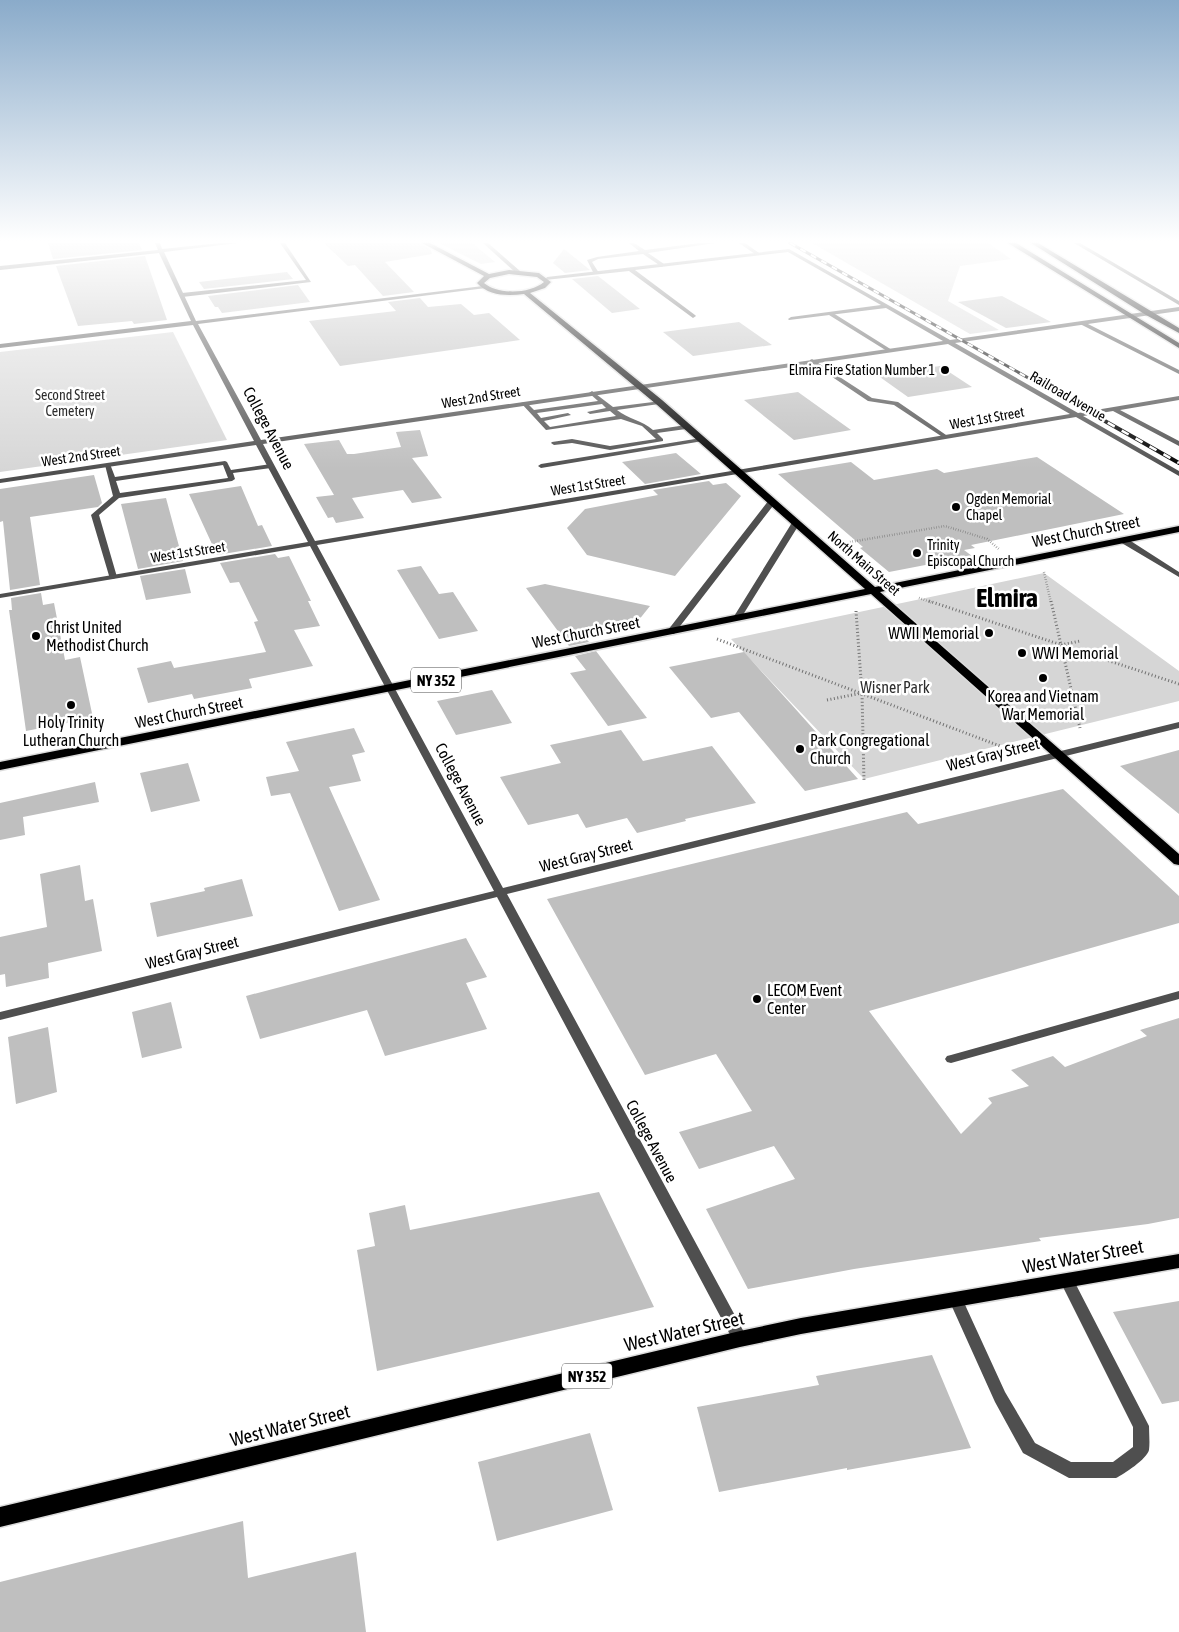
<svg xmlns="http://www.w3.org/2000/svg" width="1179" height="1632" viewBox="0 0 1179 1632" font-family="'Asap Condensed',sans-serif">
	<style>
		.green { fill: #d6d6d6 }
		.building { fill: #bfbfbf }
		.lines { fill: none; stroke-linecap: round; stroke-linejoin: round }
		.primary-casing { stroke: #dbdbdb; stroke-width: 3 }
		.path-far1 { stroke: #717171; stroke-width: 2.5; stroke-dasharray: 0.5 2; stroke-linecap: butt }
		.path { stroke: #717171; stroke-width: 3; stroke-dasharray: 1 2.5; stroke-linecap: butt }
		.lane { fill: #4f4f4f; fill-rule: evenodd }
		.street { fill: #4f4f4f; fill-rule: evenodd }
		.primary { fill: #000; fill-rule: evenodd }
		.rail-far1-casing { stroke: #000; stroke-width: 3 }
		.rail-casing { stroke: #000; stroke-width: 4 }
		.rail-far1 { stroke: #fff; stroke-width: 2; stroke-dasharray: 6; stroke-linecap: butt }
		.rail { stroke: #fff; stroke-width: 2.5; stroke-dasharray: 8; stroke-linecap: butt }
		.poi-dot { fill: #000; stroke: #fff; stroke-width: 2 }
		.labels { text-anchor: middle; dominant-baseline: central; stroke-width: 5; stroke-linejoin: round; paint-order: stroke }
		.far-poi-label { font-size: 14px; fill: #000; stroke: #fff; text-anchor: start }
		.far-park-label { font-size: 14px; fill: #2d2d2d; stroke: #fff }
		.far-street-label { font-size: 14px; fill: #000; stroke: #fff }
		.shield { fill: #fff; stroke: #4c4c4c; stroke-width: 1 }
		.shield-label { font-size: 15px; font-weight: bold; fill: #000 }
		.street-label { font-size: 16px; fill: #000; stroke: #fff }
		.poi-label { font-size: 16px; fill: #000; stroke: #fff; text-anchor: start }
		.park-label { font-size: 16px; fill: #2d2d2d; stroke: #fff }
		.near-street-label { font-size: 19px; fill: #000; stroke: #fff }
		.town-label { font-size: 26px; font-weight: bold; fill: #000; stroke: #fff }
	</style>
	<rect width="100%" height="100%" fill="#fff"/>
	<path class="green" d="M439,243H472L495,262L481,264Z
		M812,243H988L1011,259L960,266L948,301L999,330L970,334Z
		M173,332L227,440L0,472V352Z
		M1044,573L1179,671V701L864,779L731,639Z"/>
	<path class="building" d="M48,243H139L142,250L53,259Z
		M324,243H420L431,250L432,254L385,262L414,292L383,296L355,265L348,266Z
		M564,249L590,270L565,273L553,263Z
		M145,256L167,320L134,324L132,321L78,326L56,266Z
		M287,272L293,279L204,289L199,282Z
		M598,276L640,309L612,313L572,279Z
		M298,285L310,302L222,313L218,307H215L208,296Z
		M1002,296L1051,322L1006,328L958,302Z
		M420,298L428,307L461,304L474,315L489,313L520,340L340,366L309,321L396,311L388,302Z
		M739,322L772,345L693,356L663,332Z
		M940,366L972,387L908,397L877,375Z
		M798,392L851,430L794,440L744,400Z
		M420,430L428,456L412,458L442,498L412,503L403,490L352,498L364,518L336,523L333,517L328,518L316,497L334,495L304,444L339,440L347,454H354L401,447L396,432Z
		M676,453L701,474L645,484L622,462Z
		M1037,457L1124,514L971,545L975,548L964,550L972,556L889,572L860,548L863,547L778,474L851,462L874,480L937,469L944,473Z
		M94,475L102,503L98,507L30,517L40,585L10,590L3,521L0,522V489Z
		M709,481L713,485L726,483L741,496L675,576L587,555L567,528L585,509L658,495L653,490Z
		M241,486L258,526L262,525L272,546L217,555L189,494Z
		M166,498L183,561L138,569L121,504Z
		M275,554L278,558L289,556L311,601H308L320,626L294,630L313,666L249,679L252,688L194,699L192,694L148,703L137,668L171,661L174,668L266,652L254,622L258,621L239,582L230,583L220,563Z
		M421,566L439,594L453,592L478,631L439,639L397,570Z
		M185,569L191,593L146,600L140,576Z
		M545,584L650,606L634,626L584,636L589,642L569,646L526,588Z
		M41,593L43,605L54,603L65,660L80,657L93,718L26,731L9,610H12L11,598Z
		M596,651L647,718L608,726L570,673L586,670L575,656Z
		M744,652L791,704L858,779L805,791L739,712L711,718L669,667Z
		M492,690L512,723L456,735L437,701Z
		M354,728L365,752L352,755L361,781L329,787L380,900L339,911L290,793L271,796L266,777L299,771L286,742Z
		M621,730L643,761L712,746L756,803L685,819L686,821L637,833L627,818L586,828L578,814L528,825L500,777L561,763L550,745Z
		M1179,750V814L1120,766Z
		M188,763L200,801L151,812L140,773Z
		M95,782L99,802L23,817L25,835L0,840V803Z
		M1063,789L1179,896V923L869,1011L961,1134L992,1103L988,1098L1029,1086L1011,1070L1053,1056L1065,1067L1147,1036L1140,1030L1179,1018V1218L1148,1224L1039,1238L1041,1241L854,1269L748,1289L706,1209L795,1179L774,1146L699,1169L679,1132L752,1111L716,1054L645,1075L547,899L907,812L918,824Z
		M80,865L85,901L93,899L102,951L48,963L49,978L6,987L5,974L0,975V937L47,927L40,874Z
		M242,879L253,916L157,937L150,903L205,891L204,888Z
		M466,938L487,977L466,983L487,1029L385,1056L367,1010L260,1039L246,996Z
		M171,1002L182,1048L142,1058L132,1012Z
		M48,1027L57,1092L16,1104L8,1037Z
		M599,1192L654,1307L377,1371L357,1250L375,1246L369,1213L405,1205L410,1230Z
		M1179,1301V1401L1162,1404L1113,1312Z
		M932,1355L971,1448L847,1470V1468L719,1492L697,1407L819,1385L816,1376Z
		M590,1433L613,1510L497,1541L478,1462Z
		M243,1521L248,1578L356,1552L366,1632H0V1582Z"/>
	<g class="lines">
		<defs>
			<path id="primary" d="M422,243H430L489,274L509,270L539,273L551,282L545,288L530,293L662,400L875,587L1179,526V532L880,592L1179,854V865L1174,864L871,594L0,770V762L865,589L656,404L524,294C507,296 489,296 477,283L484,276ZM509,274L537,277L544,282C530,294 498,295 484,283L490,278Z
				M1008,243H1016L1179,343V348Z
				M1031,243H1038L1179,328V333L1146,315Z
				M1179,1254V1268L801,1334L740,1347L0,1527V1507L740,1331L801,1318Z"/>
		</defs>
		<use href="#primary" class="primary-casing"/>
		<path class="path-far1" d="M850,542L945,526L987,539L1000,550
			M1044,572L1051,603
			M919,598L933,603"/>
		<path class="path" d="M929,601L1179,684
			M1051,601L1080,728
			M856,611L862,693L864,781
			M717,639L1000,746
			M1061,645L1080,641
			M827,700L862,693"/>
		<path class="lane" d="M280,243H285L311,282L182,297L179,295L182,293L306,280Z
			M629,243H634L645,250L700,243H715L648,253L664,264L662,267L643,254L598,259L592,262L599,273L594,274L587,260L597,257L639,251Z
			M739,243H745L759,253L755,254Z
			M829,313H833L892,350L887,351L829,315Z
			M1080,322H1084L1179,370V374L1080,324Z
			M812,359L872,398L898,402L949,437L944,438L894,405L868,401L810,362V360Z
			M592,391L613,407L661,401V403L659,404L617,410C628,419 642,420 653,430L686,425L689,427L686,429L657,433L663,439V441L610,450L572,443L554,445L551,443L552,442L572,439L610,446L656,439L642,426L621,419L546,430L521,403L526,402L534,410L598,401L589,393ZM602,404L606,408L587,412L590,414L610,411L616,416L550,427L544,421L571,415L568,413L541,418L537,413Z
			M701,438L704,440L703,441L541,468L538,466L541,464Z
			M225,461L227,462L231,470L271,464L274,466L271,468L233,473L235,479L232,481L119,498L99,515L117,577L113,579H110L91,515L113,496L105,465L106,464H110L115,477ZM223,465L228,478L120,493L116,481Z
			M769,500L776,502L674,634H668V630Z
			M793,521H799L800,523L741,618L737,620H734L733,618Z
			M1120,538H1126L1179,572V577L1120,542Z
			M1179,991V999L951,1063L947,1062L945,1059L947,1056L951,1055Z
			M1067,1275L1072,1277L1149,1426C1149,1434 1150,1442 1149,1450C1147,1459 1124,1474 1116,1478H1069L1023,1453L995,1402L949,1300L951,1296L956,1294L961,1296L1005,1392L1035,1443L1071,1462H1113L1133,1447V1427L1060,1281L1062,1277Z"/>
		<path class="street" d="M155,243H160L162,249L221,243H238L164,252L196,321L483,286L486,288L198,324L261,440L943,341L886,308L789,320L788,319L791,317L881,305L788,252L635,270L695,315L696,316L693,318L629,271L545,280L547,277L789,249L950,340L1179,307V311L955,343L1078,413L1179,396V400L1120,410L1179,441V446L1113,411L1083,416L1179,471V476L1076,417L317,545L503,888L1179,722V728L507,894L745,1334L747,1339L745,1344L740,1345L735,1344L497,897L0,1020V1012L494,891L310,546L0,598V594L308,542L256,445L0,483V479L254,441L193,325L0,348V344L191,321L159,253L0,270V266L158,250ZM948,344L1070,414L315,541L263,444Z
			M483,243H488L520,271V273H516Z
			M1074,243H1080L1179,301V305Z"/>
		<use href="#primary" class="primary"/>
		<defs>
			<path id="rail-far1" d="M790,243L1069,401"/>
			<path id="rail" d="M1066,399L1179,463"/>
		</defs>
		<use href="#rail-far1" class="rail-far1-casing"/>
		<use href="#rail" class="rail-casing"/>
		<use href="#rail-far1" class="rail-far1"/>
		<use href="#rail" class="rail"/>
	</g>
	<linearGradient id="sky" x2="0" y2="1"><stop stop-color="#8aabca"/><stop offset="0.51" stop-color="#fff"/><stop offset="1" stop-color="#fff" stop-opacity="0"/></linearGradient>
	<rect width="1179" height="472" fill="url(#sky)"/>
	<g class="poi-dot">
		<circle cx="945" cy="370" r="5"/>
		<circle cx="956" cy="507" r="5"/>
		<circle cx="917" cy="553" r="5"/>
		<circle cx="989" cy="633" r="5"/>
		<circle cx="36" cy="636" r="5"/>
		<circle cx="1022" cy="653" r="5"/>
		<circle cx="1043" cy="678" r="5"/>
		<circle cx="71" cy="705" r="5"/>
		<circle cx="800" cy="749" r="5"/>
		<circle cx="757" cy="999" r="5"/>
	</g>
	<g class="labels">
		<g class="far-poi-label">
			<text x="935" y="370" text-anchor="end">Elmira Fire Station Number 1</text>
			<text x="966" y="499">Ogden Memorial<tspan x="966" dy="16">Chapel</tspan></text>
			<text x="927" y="545">Trinity<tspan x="927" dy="16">Episcopal Church</tspan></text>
		</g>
		<g class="far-park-label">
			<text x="70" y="395">Second Street<tspan x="70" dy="16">Cemetery</tspan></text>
		</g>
		<g class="far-street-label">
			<text transform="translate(1068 396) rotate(30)">Railroad Avenue</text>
			<text transform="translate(481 397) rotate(-9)">West 2nd Street</text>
			<text transform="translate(987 418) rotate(-10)">West 1st Street</text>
			<text transform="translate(81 456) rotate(-8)">West 2nd Street</text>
			<text transform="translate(588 485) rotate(-9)">West 1st Street</text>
			<text transform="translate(188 552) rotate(-9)">West 1st Street</text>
			<text transform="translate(864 563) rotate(41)">North Main Street</text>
		</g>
		<g class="shield">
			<rect x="411" y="667.5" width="50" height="25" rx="4"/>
			<rect x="562" y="1363.5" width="50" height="25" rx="4"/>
		</g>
		<g class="shield-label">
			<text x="436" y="680">NY 352</text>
			<text x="587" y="1376">NY 352</text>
		</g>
		<g class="street-label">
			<text transform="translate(269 428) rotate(62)">College Avenue</text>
			<text transform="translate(1086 531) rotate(-11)">West Church Street</text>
			<text transform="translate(586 632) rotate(-11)">West Church Street</text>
			<text transform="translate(189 712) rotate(-11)">West Church Street</text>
			<text transform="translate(993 754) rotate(-14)">West Gray Street</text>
			<text transform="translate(461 784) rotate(62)">College Avenue</text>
			<text transform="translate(586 855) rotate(-14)">West Gray Street</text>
			<text transform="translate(192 952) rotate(-14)">West Gray Street</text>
			<text transform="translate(652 1141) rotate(62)">College Avenue</text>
		</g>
		<g class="poi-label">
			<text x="46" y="627">Christ United<tspan x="46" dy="18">Methodist Church</tspan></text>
			<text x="979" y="633" text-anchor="end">WWII Memorial</text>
			<text x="1032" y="653">WWI Memorial</text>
			<text x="1043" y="696" text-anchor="middle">Korea and Vietnam<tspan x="1043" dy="18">War Memorial</tspan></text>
			<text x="71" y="722" text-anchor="middle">Holy Trinity<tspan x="71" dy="18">Lutheran Church</tspan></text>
			<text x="810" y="740">Park Congregational<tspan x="810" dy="18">Church</tspan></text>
			<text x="767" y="990">LECOM Event<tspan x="767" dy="18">Center</tspan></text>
		</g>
		<g class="park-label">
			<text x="895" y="687">Wisner Park</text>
		</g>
		<g class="near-street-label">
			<text transform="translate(1083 1256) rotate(-10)">West Water Street</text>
			<text transform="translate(684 1331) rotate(-13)">West Water Street</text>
			<text transform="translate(290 1425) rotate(-14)">West Water Street</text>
		</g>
		<g class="town-label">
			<text x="1007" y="598">Elmira</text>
		</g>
	</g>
</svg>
